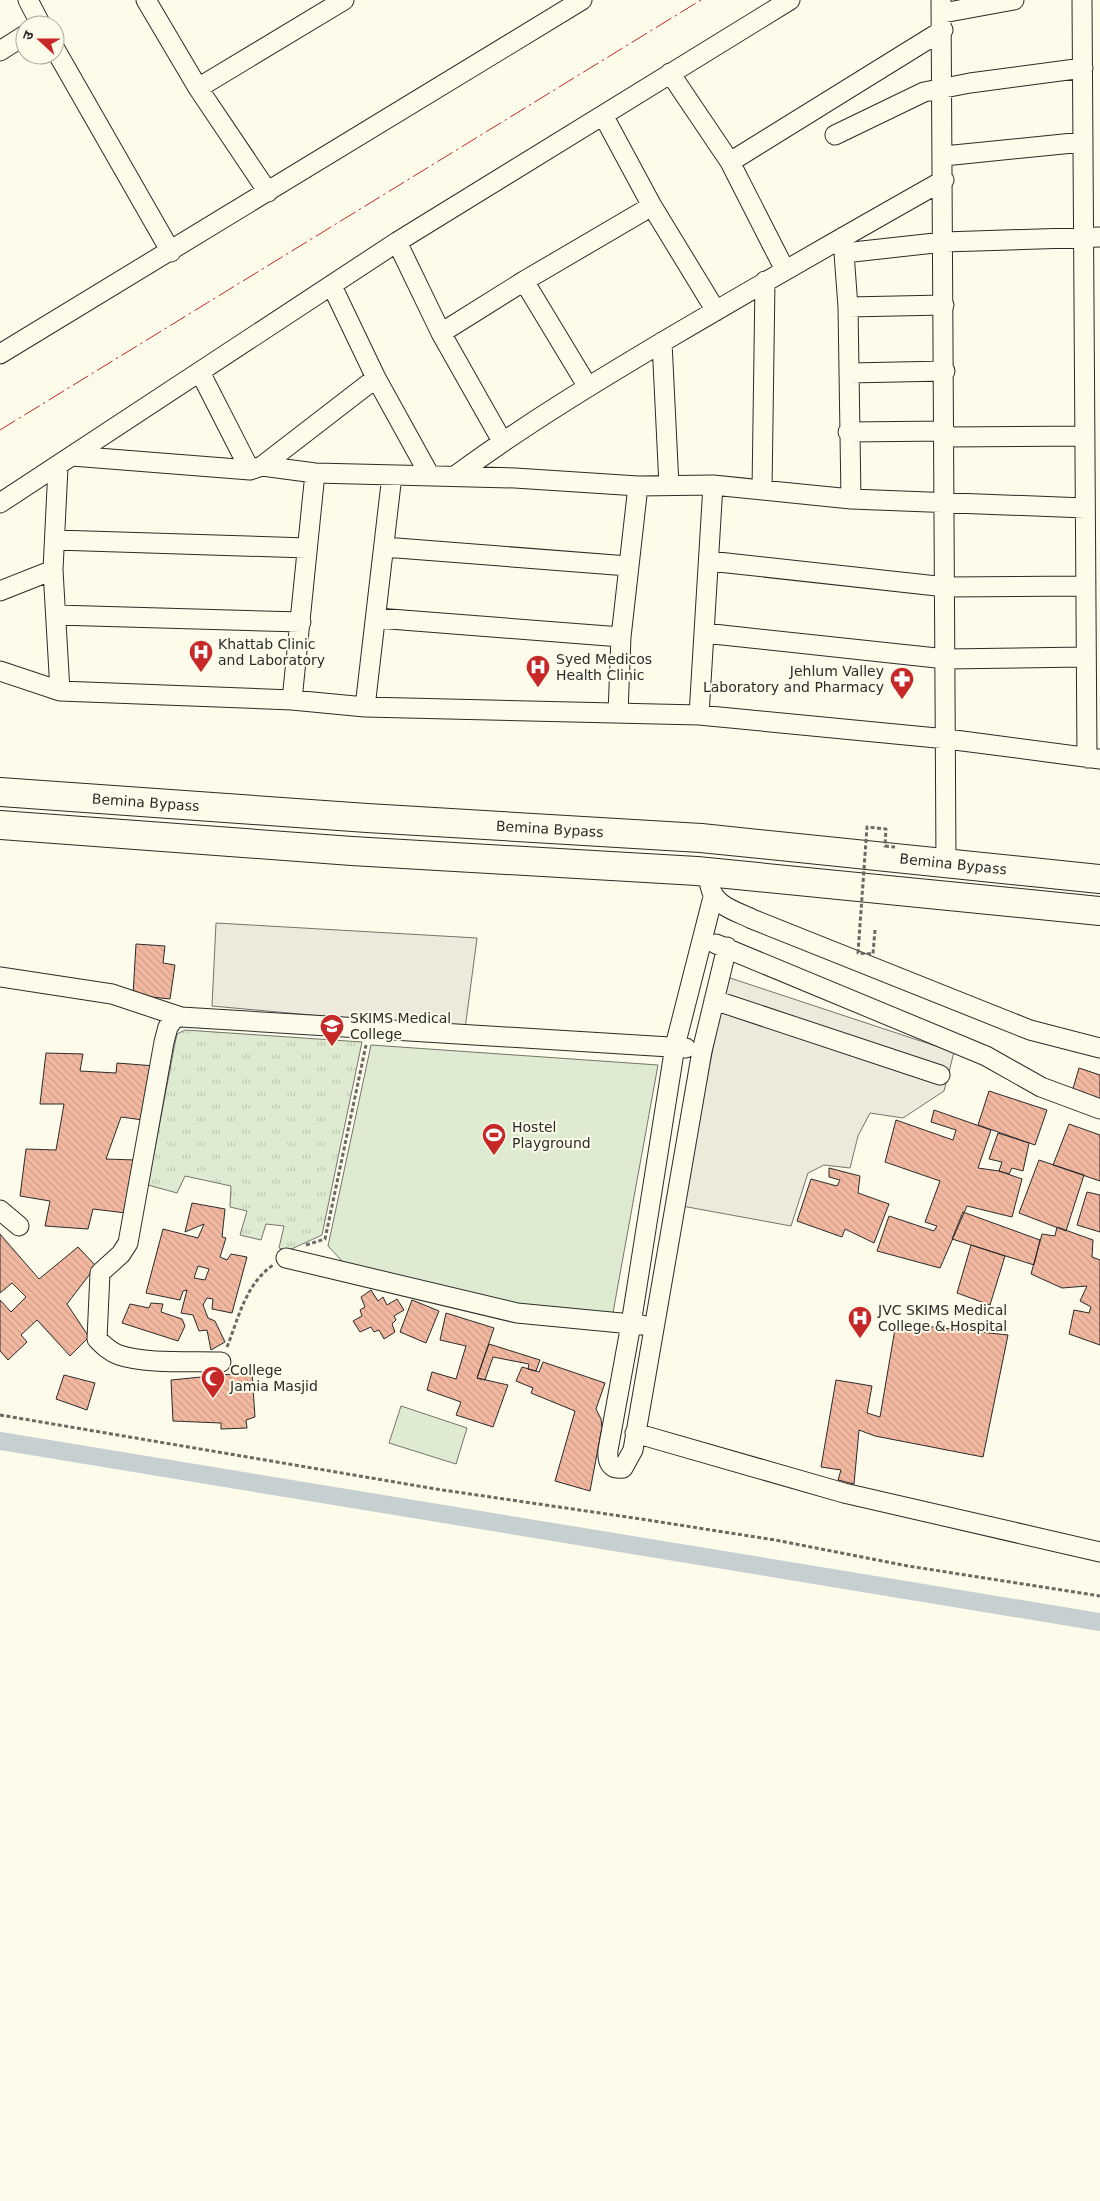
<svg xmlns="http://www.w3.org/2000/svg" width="1100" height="2201" viewBox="0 0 1100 2201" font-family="'DejaVu Sans','Noto Sans Devanagari',sans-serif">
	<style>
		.grass { fill: #deebd1; stroke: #74746e }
		.park { fill: url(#park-tufts); stroke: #74746e }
		.parking { fill: #eceadb; stroke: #74746e }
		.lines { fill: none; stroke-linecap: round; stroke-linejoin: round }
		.canal { stroke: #c7d0d0; stroke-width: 18 }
		.building { fill: url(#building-back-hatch); stroke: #2b2b2b; fill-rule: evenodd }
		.minor-casing { stroke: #2b2b2b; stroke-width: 21 }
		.highway-casing { stroke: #2b2b2b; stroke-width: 30 }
		.path { stroke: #6a6964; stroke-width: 3; stroke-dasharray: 4 2.5; stroke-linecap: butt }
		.minor { stroke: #fdfbea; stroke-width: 19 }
		.highway { stroke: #fdfbea; stroke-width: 28 }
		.path-bridge { stroke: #6a6964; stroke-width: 3; stroke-dasharray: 4 2.5; stroke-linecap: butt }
		.power { stroke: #c62828; stroke-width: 1; stroke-dasharray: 18 4 2.5 4; stroke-linecap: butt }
		.labels { text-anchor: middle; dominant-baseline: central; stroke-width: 4; stroke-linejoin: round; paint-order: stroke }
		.poi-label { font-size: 14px; fill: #2b2b2b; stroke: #fdfbea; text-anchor: start }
		.street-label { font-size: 14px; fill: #2b2b2b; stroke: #fdfbea }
	</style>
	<defs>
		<pattern id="park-tufts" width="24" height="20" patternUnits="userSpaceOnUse" patternTransform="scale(1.25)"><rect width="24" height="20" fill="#deebd1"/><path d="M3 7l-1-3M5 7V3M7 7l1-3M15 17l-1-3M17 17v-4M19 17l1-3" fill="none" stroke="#bfcab4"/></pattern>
		<pattern id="building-back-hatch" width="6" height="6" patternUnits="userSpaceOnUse" patternTransform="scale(1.25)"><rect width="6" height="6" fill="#f2b8a0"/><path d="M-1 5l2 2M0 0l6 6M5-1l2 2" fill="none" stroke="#d09e8a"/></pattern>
	</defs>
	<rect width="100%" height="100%" fill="#fdfbea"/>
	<path class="grass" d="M371,1045L658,1065L612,1318L529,1307L344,1263L328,1246Z
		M401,1406L467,1428L456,1464L389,1443Z"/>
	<path class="park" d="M185,1030L362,1042L322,1235L287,1251L279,1248L284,1226L266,1224L261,1240L240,1235L247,1211L230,1207L231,1186L185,1176L177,1193L148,1185L175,1043L177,1034Z"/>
	<path class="parking" d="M216,923L477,938L465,1029L212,1006Z
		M727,977L954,1052L944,1091L903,1118L870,1113L858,1136L850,1168L824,1165L808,1173L791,1226L682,1206Z"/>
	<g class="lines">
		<path class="canal" d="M0,1441L1100,1622"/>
	</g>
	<path class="building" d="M136,944L165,946L163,963L175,965L170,999L133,995Z
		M46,1053L83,1054L80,1071L116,1073L117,1063L155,1066L143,1120L121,1117L106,1159L135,1160L126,1213L93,1209L88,1229L45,1226L50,1201L20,1196L26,1149L56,1150L64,1104H40Z
		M1079,1068L1100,1075V1102L1072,1092Z
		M989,1091L1047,1110L1035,1145L978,1125Z
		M934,1110L991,1130L978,1168L999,1171L1022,1179L1012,1217L967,1206L940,1268L877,1251L889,1216L934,1231L937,1226L925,1222L940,1181L885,1162L896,1120L953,1140L956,1130L931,1122Z
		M1069,1124L1100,1135V1181L1053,1165Z
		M998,1133L1029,1143L1023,1171L1012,1168L1009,1174L999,1171L1002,1162L989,1159Z
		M1039,1160L1084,1175L1066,1231L1019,1213Z
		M829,1168L860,1176L858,1193L889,1204L874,1243L845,1229L842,1237L797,1221L811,1179L837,1186L840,1180L829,1177Z
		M1087,1192L1100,1195V1232L1077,1225Z
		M192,1203L225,1209L222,1237L226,1238L220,1257L227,1260L231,1254L247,1257L232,1313L212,1309L213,1299L207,1298L203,1305L208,1318L215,1321L225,1342L211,1350L207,1330L199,1331L193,1315L181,1313L187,1290L183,1291L180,1300L146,1293L163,1229L198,1238L204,1224L185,1232ZM198,1266L209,1269L205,1280L194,1278Z
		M963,1212L1040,1240L1034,1265L952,1239Z
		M1057,1227L1093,1240L1092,1257L1100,1260V1345L1069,1334L1074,1310L1089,1313L1091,1307L1080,1301L1087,1286L1062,1288L1031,1274L1042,1234L1055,1236Z
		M0,1234L39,1279L78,1247L96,1266L67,1304L89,1337L70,1356L37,1320L21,1335L27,1342L8,1360L0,1351V1300L11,1312L26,1297L12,1283L0,1293Z
		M971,1245L1005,1256L990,1305L957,1293Z
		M371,1290L378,1301L383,1297L387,1305L397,1299L404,1310L394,1316L396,1320L392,1324L395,1332L384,1339L379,1330L374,1332L371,1327L360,1332L353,1321L362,1316L360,1310L365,1307L361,1297Z
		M412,1300L439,1311L426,1343L400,1332Z
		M151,1303L163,1304L161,1312L182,1319L185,1326L178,1341L122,1323L130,1304L149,1308Z
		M446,1313L494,1328L477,1378L508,1385L493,1427L456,1415L461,1402L427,1390L432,1372L456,1379L466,1346L440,1340Z
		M896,1323L1008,1335L983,1457L875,1436L859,1430L854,1484L838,1480L841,1470L821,1467L836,1380L872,1386L867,1413L880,1417Z
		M489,1344L540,1360L536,1371L528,1369L529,1364L493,1357L485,1380L477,1378Z
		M543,1362L605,1383L596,1409L601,1419L602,1427L590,1491L555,1481L575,1411L531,1393L533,1388L516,1381L522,1367L539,1372Z
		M252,1372L255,1417L246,1420L247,1428L221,1429V1423L173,1421L171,1380Z
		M64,1375L95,1383L87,1410L56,1399Z"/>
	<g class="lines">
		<defs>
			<path id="minor" d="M28,0L41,25
				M146,0L198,88L344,0
				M941,0L946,863
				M1082,0L1087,758
				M943,13L1014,0
				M55,49L171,252
				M0,51L25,35
				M670,73L730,162L785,270
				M198,88L268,192
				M603,115L652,206L716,311
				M835,135L924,92L970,83L1083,68
				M944,156L1083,142
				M730,162L943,30
				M843,237L844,253L944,242L1100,237
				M397,242L441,333L502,441
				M844,253L848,307L851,499
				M524,281L588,387
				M332,286L376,378L429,474
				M848,307L944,305
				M441,333L524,281L652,206
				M662,342L669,486
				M0,354L582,0
				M200,372L250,470
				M850,373L945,371
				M848,432L945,431
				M945,437L1085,436
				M72,456L250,470L262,466L315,473L515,478L638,486L713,485L851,499L1085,508
				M262,466L376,378
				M58,467L53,570L60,691
				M455,476C524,425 597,381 671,337C761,284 852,232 944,180
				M762,490L765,281
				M0,503L397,242L790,0
				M56,540L307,548
				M384,547L628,566
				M709,561L946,587L1085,586
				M0,591L53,570
				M56,615L301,622
				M377,618L621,637
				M704,633L946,659L1086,657
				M0,671L60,691L292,700L365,707L699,715L947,739L1100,759
				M292,700L315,473
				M365,707L392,475
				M618,713L621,637L638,486
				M699,715L713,485
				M710,886C714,906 736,911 752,919L1030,1030L1100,1048
				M713,897L675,1046L631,1324L608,1450C607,1461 610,1470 623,1468L633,1450L702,1051L727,947
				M716,944L986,1056L1041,1087L1100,1109
				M0,977L112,994L181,1017L686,1048
				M714,1000L940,1075
				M176,1016L168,1027L164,1042L128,1243L121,1254L100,1273L97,1339C104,1346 110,1352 119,1355C144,1364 193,1361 221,1362
				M0,1210L19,1226
				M286,1258L517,1313L642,1325
				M635,1433L844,1493L1100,1552"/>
			<g id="highway">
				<path id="s1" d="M0,792L367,818L701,838L1100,879"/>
				<path d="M0,825L352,851L697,871L1100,911"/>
			</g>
		</defs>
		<use href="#minor" class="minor-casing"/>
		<use href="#highway" class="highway-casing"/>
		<path class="path" d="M306,1245L325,1239L366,1045
			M227,1347C239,1317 245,1285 273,1265
			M0,1415L436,1489L641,1519L775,1540L908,1566L1100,1596"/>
		<use href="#minor" class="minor"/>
		<use href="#highway" class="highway"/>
		<path class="path-bridge" d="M875,930L873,954L858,953L867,827L886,829L885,846L895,847"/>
		<path class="power" d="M0,430L701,0"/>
	</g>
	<defs>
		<symbol id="hospital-pin" viewBox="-11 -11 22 30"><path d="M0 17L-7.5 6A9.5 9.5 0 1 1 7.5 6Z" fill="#c62828" stroke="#fdfbea"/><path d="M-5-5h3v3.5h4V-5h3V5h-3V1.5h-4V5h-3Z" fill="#fff"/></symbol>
		<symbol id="pharmacy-pin" viewBox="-11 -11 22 30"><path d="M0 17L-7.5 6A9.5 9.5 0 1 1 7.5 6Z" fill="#c62828" stroke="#fdfbea"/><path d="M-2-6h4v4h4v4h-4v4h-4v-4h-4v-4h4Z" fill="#fff"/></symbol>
		<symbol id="university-pin" viewBox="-11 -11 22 30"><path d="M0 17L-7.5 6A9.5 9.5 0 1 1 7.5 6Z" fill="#c62828" stroke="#fdfbea"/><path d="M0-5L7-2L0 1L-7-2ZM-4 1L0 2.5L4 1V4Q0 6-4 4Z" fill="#fff"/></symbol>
		<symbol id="stadium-pin" viewBox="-11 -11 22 30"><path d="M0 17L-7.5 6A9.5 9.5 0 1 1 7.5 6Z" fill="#c62828" stroke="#fdfbea"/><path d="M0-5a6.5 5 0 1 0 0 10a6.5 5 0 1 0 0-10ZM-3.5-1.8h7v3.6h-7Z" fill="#fff"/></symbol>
		<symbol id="mosque-pin" viewBox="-11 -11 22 30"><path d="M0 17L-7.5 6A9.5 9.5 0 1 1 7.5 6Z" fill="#c62828" stroke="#fdfbea"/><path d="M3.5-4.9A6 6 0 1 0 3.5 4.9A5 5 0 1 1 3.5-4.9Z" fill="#fff"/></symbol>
	</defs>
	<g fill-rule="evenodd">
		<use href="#hospital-pin" x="187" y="638" width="28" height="38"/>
		<use href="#hospital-pin" x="524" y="653" width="28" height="38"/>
		<use href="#pharmacy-pin" x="888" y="665" width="28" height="38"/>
		<use href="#university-pin" x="318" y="1012" width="28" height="38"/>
		<use href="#stadium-pin" x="480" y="1121" width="28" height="38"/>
		<use href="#hospital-pin" x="846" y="1304" width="28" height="38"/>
		<use href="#mosque-pin" x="199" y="1364" width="28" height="38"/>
	</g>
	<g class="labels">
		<g class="poi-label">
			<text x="218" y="644">Khattab Clinic<tspan x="218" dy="16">and Laboratory</tspan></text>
			<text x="556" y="659">Syed Medicos<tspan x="556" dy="16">Health Clinic</tspan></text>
			<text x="884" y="671" text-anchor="end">Jehlum Valley<tspan x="884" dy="16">Laboratory and Pharmacy</tspan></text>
			<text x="350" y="1018">SKIMS Medical<tspan x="350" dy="16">College</tspan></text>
			<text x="512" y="1127">Hostel<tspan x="512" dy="16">Playground</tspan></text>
			<text x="878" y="1310">JVC SKIMS Medical<tspan x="878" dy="16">College &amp; Hospital</tspan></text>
			<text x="230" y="1370">College<tspan x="230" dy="16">Jamia Masjid</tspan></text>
		</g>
		<g class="street-label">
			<text stroke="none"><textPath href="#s1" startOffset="146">Bemina Bypass</textPath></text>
			<text stroke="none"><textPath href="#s1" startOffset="551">Bemina Bypass</textPath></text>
			<text stroke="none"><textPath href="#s1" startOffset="956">Bemina Bypass</textPath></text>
		</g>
	</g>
	<g transform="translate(40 40) rotate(291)"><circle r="24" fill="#fdfbea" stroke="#a9a89e"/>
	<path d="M0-4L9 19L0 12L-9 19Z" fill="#c62828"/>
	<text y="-8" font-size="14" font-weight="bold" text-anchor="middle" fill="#2b2b2b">उ</text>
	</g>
</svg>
